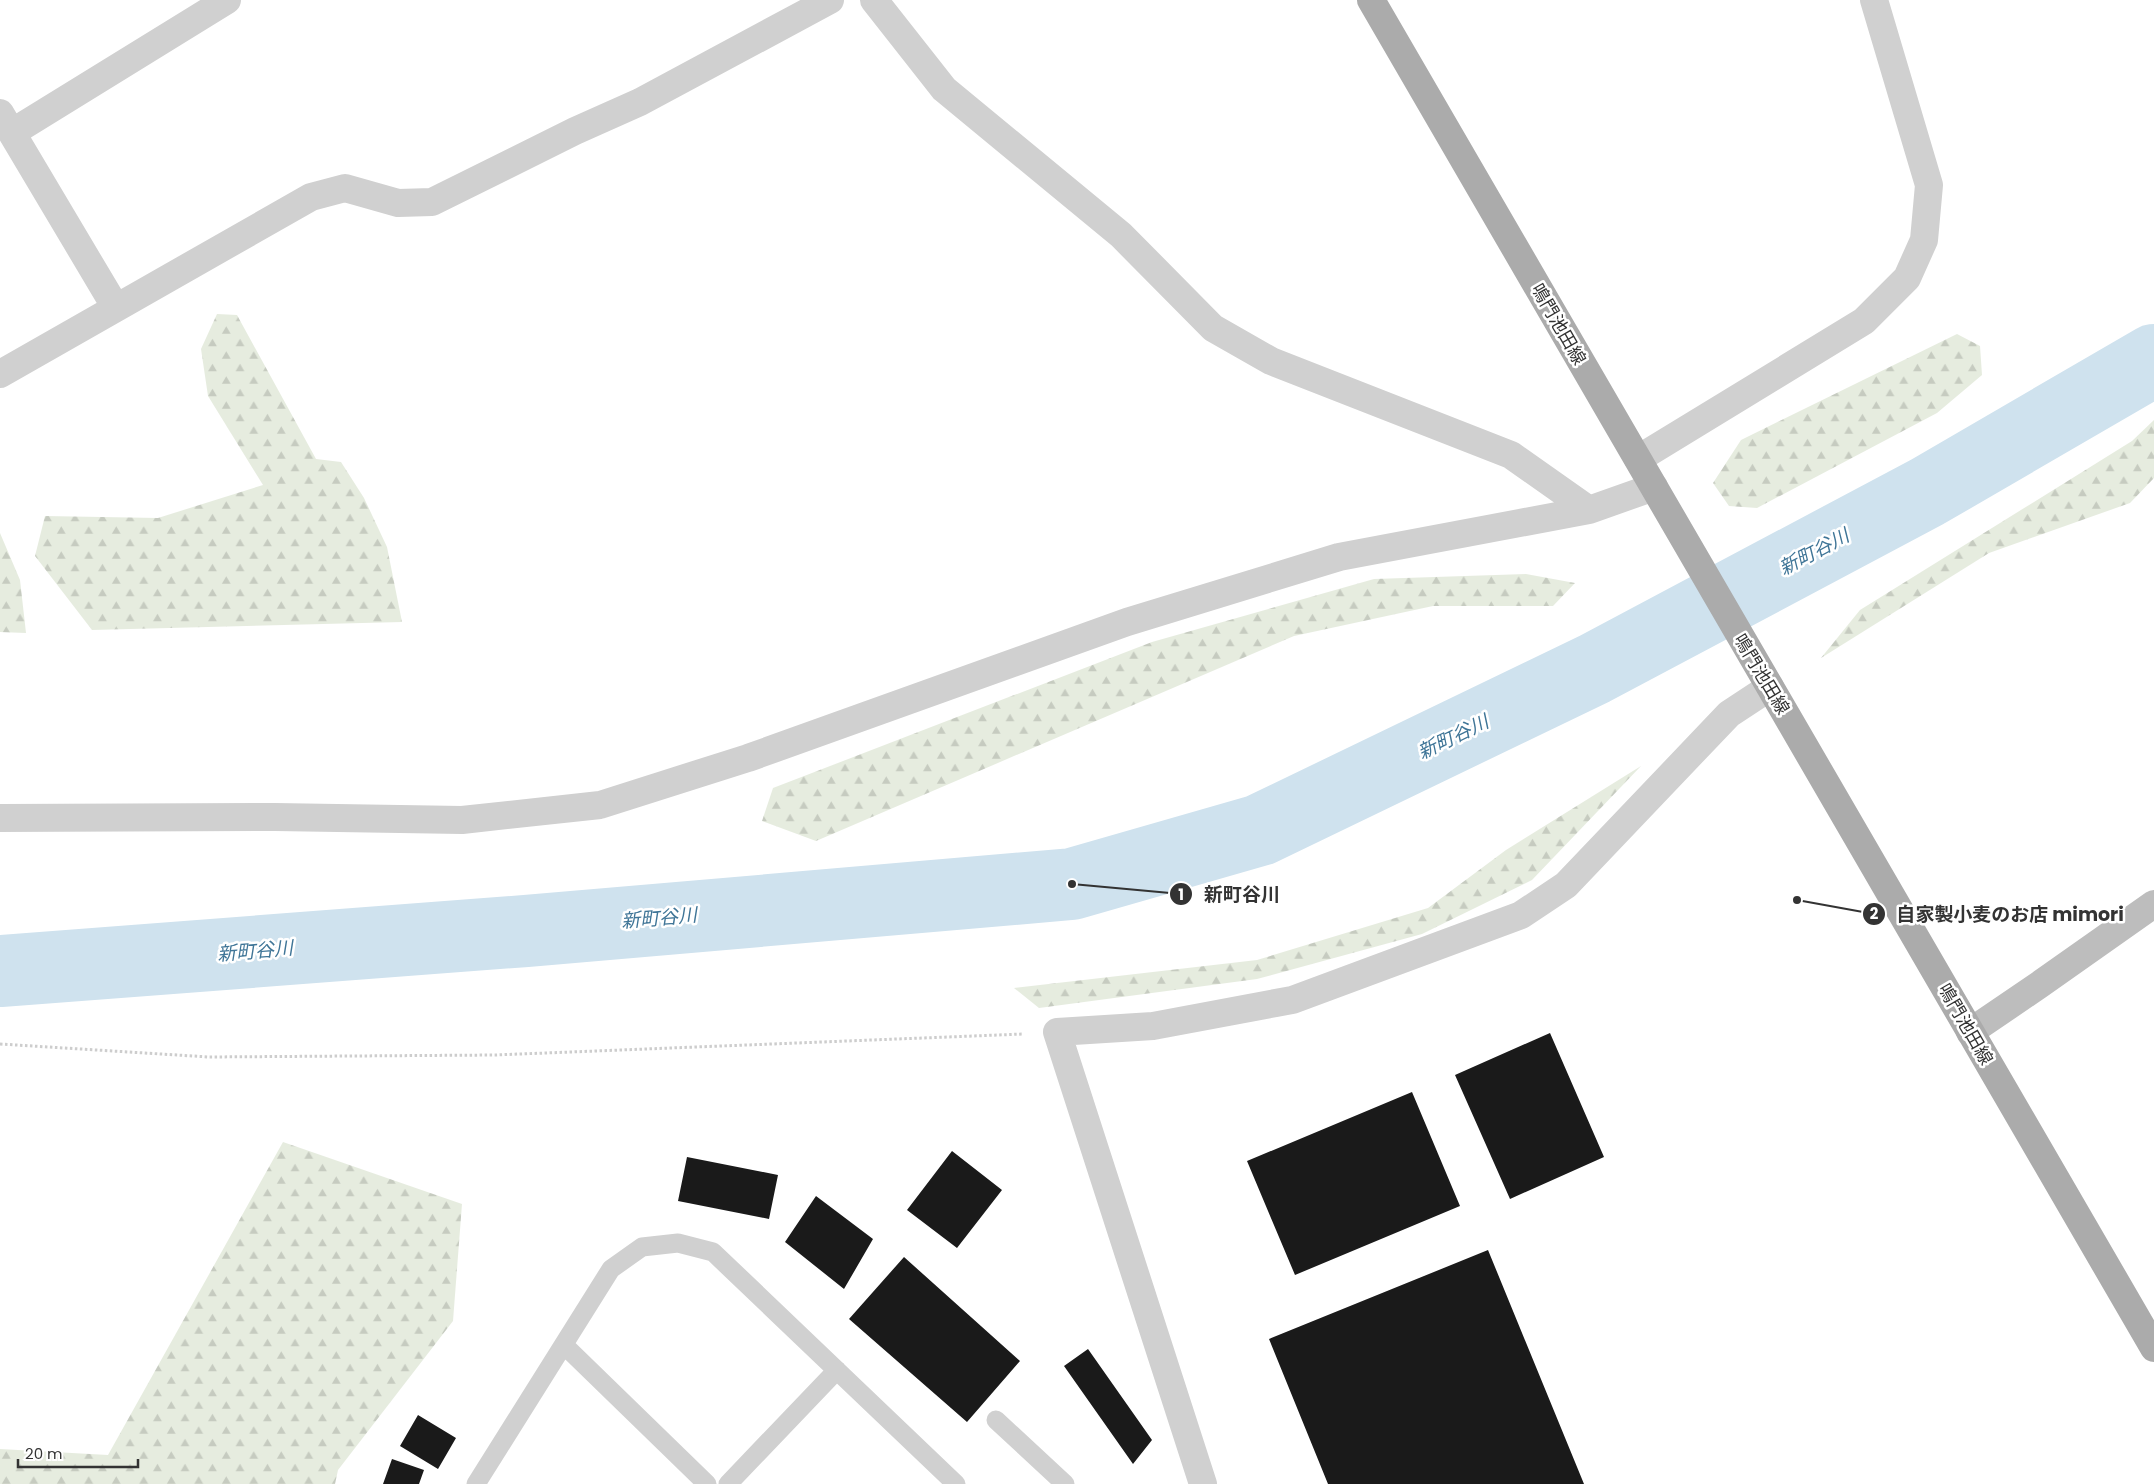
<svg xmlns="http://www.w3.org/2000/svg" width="2154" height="1484" viewBox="0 0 2154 1484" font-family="Poppins,'Noto Sans JP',sans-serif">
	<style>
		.forest { fill: url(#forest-firs) }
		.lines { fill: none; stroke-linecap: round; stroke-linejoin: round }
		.river { stroke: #cfe2ee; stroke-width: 72 }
		.building { fill: #1a1a1a }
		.path { stroke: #cdcdcd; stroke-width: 3; stroke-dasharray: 2.5 2.5; stroke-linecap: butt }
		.lane { stroke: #d0d0d0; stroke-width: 19 }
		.street { stroke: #d0d0d0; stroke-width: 28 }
		.secondary { stroke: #bdbdbd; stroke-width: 28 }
		.primary { stroke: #ababab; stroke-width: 28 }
		.labels { text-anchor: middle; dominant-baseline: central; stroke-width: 5; stroke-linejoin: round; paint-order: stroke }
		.street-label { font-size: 18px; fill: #333; stroke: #fff }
		.water-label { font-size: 19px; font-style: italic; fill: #3f7597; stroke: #fff }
		.leader { fill: none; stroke: #333; stroke-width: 2 }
		.callout-dot { fill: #333; stroke: #fff; stroke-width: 2 }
		.mark-label { font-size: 15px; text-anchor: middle; font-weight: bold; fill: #fff }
		.callout-label { font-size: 19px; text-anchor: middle; font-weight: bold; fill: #333; stroke: #fff; stroke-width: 5; stroke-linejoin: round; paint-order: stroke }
	</style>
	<defs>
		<pattern id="forest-firs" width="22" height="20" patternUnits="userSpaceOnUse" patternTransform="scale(1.25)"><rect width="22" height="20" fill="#e6ecdf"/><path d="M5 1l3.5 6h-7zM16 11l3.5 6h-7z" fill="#c6cbc0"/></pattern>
	</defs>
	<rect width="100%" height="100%" fill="#fff"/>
	<path class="forest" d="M217,314L237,315L316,459L341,462L364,498L387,547L402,622L92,630L35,556L45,516L158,518L263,485L208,396L201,349Z
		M1957,334L1980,346L1982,375L1937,413L1757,508L1729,506L1713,483L1741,440Z
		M2154,420V478L2130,503L1989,553L1821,658L1860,610L2132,441Z
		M0,533L20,580L26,633L0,632Z
		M1526,574L1575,583L1553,606H1433L1294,636L816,841L762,821L773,788L1152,642L1374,579Z
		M1641,766L1532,880L1422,934L1257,979L1039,1008L1014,988L1257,960L1428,908L1506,850Z
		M283,1142L462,1204L453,1321L338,1470L335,1484H0V1449L108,1455Z"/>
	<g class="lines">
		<path class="river" d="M0,971L526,931L1072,884L1260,830L1594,669L1927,492L2154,360"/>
	</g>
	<path class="building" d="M1550,1033L1604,1157L1510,1199L1455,1075Z
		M1412,1092L1460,1206L1295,1275L1247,1161Z
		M952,1151L1002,1190L957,1248L907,1210Z
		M687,1157L778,1175L769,1219L678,1201Z
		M816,1196L873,1239L844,1289L785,1242Z
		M1488,1250L1584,1484H1328L1269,1339Z
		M904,1257L1020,1361L967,1422L849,1319Z
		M1088,1349L1152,1440L1133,1464L1064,1366Z
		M418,1415L456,1438L438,1469L400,1446Z
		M392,1459L424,1470L419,1484H383Z"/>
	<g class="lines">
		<path class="path" d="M0,1044L209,1057L495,1055L1023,1034"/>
		<path class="lane" d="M564,1345L707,1484
			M996,1420L1065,1484
			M476,1484L611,1269L642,1247L678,1243L713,1252L956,1484
			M728,1484L837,1370"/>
		<path class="street" d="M874,0L944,89L1121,235L1213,328L1271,361L1511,455L1589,510
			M0,113L116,308
			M13,132L227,0
			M0,374L311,197L345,188L398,203L432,202L575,131L640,102L830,0
			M1638,459L1864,321L1907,278L1924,240L1929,185L1874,0
			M0,818L275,817L462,820L600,805L748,758L1127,622L1339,557L1589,510L1654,487
			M1203,1484L1057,1032L1153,1026L1292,1000L1521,915L1566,885L1729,714L1770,687"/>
		<path class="secondary" d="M1970,1032L2039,985L2154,904"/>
		<path class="primary" d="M1371,0L2154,1348"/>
	</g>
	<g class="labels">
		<g class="street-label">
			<text transform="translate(1559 324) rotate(60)">鳴門池田線</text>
			<text transform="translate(1762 674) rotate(59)">鳴門池田線</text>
			<text transform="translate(1966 1024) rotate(60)">鳴門池田線</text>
		</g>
		<g class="water-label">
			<text transform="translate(1814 552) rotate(-28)">新町谷川</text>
			<text transform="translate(1453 737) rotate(-26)">新町谷川</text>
			<text transform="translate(659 918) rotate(-5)">新町谷川</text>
			<text transform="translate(255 951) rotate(-5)">新町谷川</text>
		</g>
	</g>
	<path class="leader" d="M1072 884L1181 894M1797 900L1874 914"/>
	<g class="callout-dot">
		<circle cx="1072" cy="884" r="5"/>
		<circle cx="1797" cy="900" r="5"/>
		<circle cx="1181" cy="894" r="12"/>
		<circle cx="1874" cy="914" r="12"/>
	</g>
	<g class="mark-label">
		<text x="1181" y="900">1</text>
		<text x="1874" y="919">2</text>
	</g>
	<g class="callout-label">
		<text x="1242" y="901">新町谷川</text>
		<text x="2010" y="921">自家製小麦のお店 mimori</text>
	</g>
	<path d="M18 1459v8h120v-8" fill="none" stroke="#333333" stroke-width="2.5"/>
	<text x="25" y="1459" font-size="15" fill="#333333" stroke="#ffffff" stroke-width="4" paint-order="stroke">20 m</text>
</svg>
